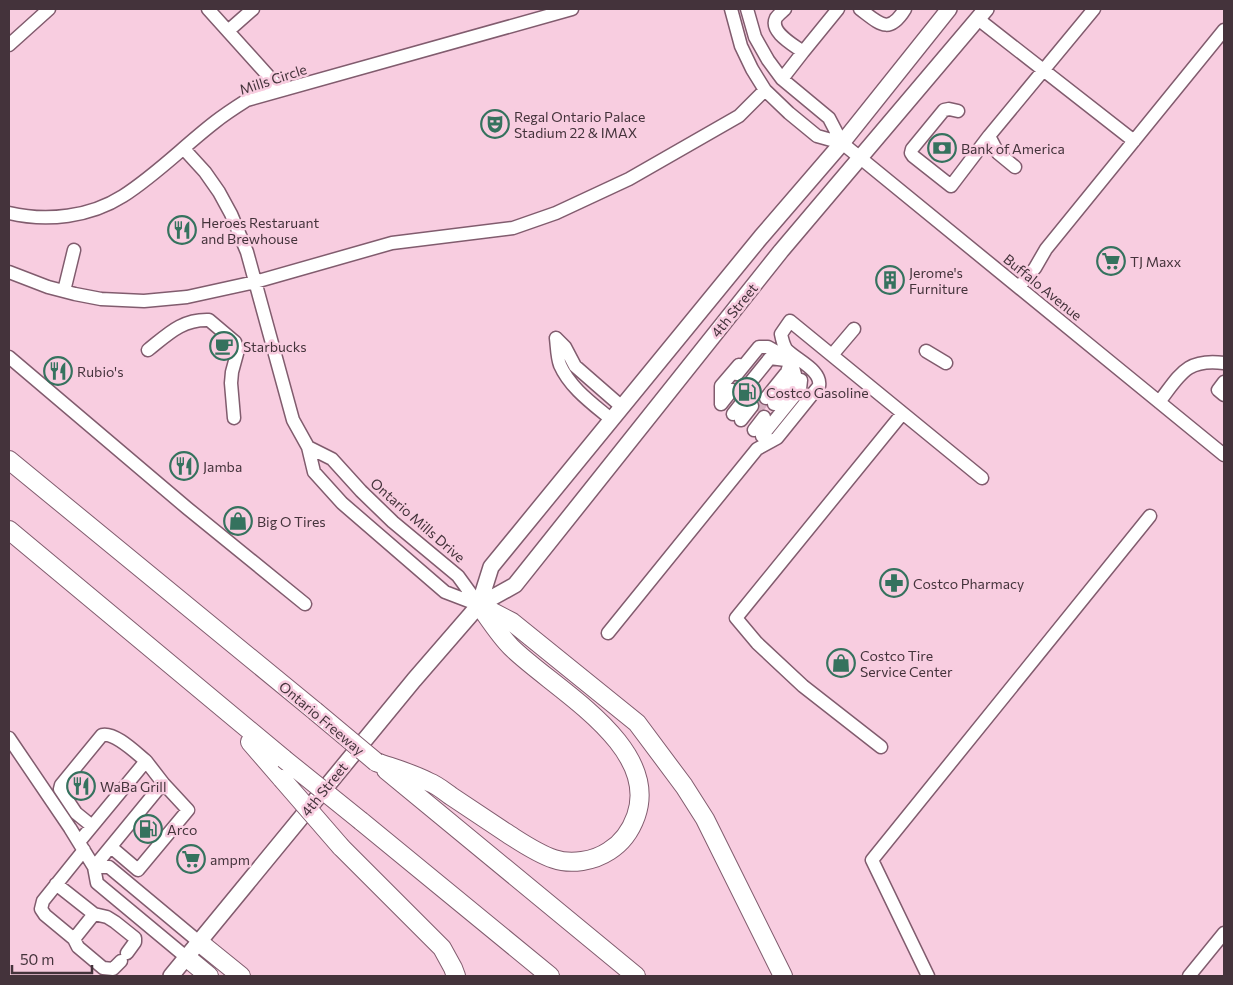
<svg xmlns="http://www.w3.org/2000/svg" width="1233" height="985" viewBox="0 0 1233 985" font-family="Commissioner,sans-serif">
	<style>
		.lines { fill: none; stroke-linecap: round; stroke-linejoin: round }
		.minor-tunnel { stroke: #d4aebf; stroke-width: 12; stroke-dasharray: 12 6; stroke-linecap: butt }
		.minor-casing { stroke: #815c6e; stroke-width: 15 }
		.major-casing { stroke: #815c6e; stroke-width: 18 }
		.highway-casing { stroke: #815c6e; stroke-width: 20 }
		.minor { stroke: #fff; stroke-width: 12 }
		.major { stroke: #fff; stroke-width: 15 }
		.highway { stroke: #fff; stroke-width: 18 }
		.highway-bridge-casing { stroke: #815c6e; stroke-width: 20; stroke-linecap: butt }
		.highway-bridge { stroke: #fff; stroke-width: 18 }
		.labels { text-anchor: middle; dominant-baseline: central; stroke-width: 5; stroke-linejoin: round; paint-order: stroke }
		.street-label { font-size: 14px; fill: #44333b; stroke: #f8cde0 }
		.poi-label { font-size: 14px; fill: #44333b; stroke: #f8cde0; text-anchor: start }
	</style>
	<rect width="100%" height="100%" fill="#f8cde0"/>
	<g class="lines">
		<path class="minor-tunnel" d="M732,390L742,378
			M744,400L754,388
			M756,410L766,398"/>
		<defs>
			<path id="minor" d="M208,9L281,90
				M731,9L741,46L752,69L765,90L789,113L817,136L842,143L1224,455
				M747,9L755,37L768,60L782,79L829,118L842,143
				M785,9C782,12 778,15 776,18C769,32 794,45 803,52L838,9
				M860,9C880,24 889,35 905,9
				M978,19L1134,141
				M228,31L253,9
				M9,45L49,9
				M782,79L803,52
				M958,111L949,109L944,110L912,149L911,153L913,156L951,186L989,136
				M184,149L205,172L219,192L231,214L247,252L293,420L308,447L314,472L342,503L445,592L479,605
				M1015,167L998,153L989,136L1094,9
				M9,213C47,222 90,217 123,196C156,175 184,146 215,122C225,114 236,107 247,100L572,9
				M9,272L48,287L75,294L101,299L144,301L187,297L255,282L392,243L513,228L556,213L629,179L739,116L765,90
				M1019,287L1035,268L1046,249L1224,30
				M64,291L74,250
				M556,338C557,346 557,357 560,365C570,388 593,404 612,420
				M556,338L565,347L575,366L622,407
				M148,350C168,334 182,319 209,320L235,342L238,350L232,372L231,383L234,418
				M926,351L946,363
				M832,355L854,329
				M9,357L187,508L305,604
				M737,374L759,347H768L791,360L796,378L774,404
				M1224,382L1218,390L1224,395
				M749,384L770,358L786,360
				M766,398L787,372L791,360
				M1159,402C1180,375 1186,358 1224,363
				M721,404V386L739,365
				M721,404L732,390
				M733,414L744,400
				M741,420L752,406
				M754,430L764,417
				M762,436L800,389L801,380
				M308,447L332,459L361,491L393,522L458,576L479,605
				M608,633L757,449L777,438L819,386C822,370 796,360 786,349C783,344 782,339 781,334L790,321L982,478
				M9,738L70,828L94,867L97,883L186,957
				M881,747L803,686L757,643L736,618L902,414
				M79,842L146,761C135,752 115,732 102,735L61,785L60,789L76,813L92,826
				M111,847L138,870L188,810L163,783
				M84,850L43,901L41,909L45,915L74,939L78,947L103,968L113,969L121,961
				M94,867L163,783L146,761
				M94,867H109L199,942
				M56,884L94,914L107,917L115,922L135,938V942L127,953
				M74,939L94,914
				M928,976L872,860L1150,516
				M1189,976L1224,933"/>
			<path id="major" d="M479,605L491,567L761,237L842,143L949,9
				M171,976L414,680L479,605L515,585L781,251L986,9"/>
			<path id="highway" d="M9,460L315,711
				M9,530L284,759
				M485,608L512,622L637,723L684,786L705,819L783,976
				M250,742L282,779
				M376,762C393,768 412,773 429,782C437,785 444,791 451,796C469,808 487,820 505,832C521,842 536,853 554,859C571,865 594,861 609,851C622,843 631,830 636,816C661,745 552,688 511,647C499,635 489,619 479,605
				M386,770L636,976
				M361,821L550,976
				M341,847L442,948L453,968L456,976
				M199,942L241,976
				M186,957L209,976"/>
		</defs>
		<use href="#minor" class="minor-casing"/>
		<use href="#major" class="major-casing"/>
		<use href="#highway" class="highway-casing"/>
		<use href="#minor" class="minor"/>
		<use href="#major" class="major"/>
		<use href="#highway" class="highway"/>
		<defs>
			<path id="highway-bridge" d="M315,711L376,762
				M284,759L361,821
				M282,779L341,847"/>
		</defs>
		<use href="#highway-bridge" class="highway-bridge-casing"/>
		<use href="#highway-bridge" class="highway-bridge"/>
	</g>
	<defs>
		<symbol id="theatre-ring" viewBox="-11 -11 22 22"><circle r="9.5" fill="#f8cde0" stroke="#35725e" stroke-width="1.5"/><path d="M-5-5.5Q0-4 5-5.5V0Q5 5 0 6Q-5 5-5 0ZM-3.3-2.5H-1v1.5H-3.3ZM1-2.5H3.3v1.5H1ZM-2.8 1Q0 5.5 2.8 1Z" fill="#35725e"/></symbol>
		<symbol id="bank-ring" viewBox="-11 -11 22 22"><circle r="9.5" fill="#f8cde0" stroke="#35725e" stroke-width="1.5"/><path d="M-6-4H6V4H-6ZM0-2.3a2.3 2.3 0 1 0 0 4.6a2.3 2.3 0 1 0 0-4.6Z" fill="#35725e"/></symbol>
		<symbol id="restaurant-ring" viewBox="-11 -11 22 22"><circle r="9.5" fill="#f8cde0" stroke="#35725e" stroke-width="1.5"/><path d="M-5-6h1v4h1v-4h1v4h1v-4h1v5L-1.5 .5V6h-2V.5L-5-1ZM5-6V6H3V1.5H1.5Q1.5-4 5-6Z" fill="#35725e"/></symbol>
		<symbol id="supermarket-ring" viewBox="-11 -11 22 22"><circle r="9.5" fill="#f8cde0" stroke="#35725e" stroke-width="1.5"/><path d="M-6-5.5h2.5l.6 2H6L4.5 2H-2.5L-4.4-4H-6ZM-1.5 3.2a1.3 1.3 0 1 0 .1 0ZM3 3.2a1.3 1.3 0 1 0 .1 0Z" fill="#35725e"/></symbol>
		<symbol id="building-ring" viewBox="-11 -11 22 22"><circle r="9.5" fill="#f8cde0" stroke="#35725e" stroke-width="1.5"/><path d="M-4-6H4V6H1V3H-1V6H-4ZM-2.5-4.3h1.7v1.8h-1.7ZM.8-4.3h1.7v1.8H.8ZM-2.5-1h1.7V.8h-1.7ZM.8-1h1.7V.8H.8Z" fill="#35725e"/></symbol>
		<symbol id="cafe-ring" viewBox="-11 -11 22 22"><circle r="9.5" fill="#f8cde0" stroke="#35725e" stroke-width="1.5"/><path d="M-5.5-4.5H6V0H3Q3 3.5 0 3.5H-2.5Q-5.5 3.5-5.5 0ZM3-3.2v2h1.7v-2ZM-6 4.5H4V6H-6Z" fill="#35725e"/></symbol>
		<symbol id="fuel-ring" viewBox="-11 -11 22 22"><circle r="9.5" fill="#f8cde0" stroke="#35725e" stroke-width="1.5"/><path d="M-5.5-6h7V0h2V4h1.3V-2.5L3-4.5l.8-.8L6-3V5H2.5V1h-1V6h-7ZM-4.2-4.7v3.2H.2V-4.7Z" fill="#35725e"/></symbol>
		<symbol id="shop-ring" viewBox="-11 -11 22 22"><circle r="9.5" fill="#f8cde0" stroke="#35725e" stroke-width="1.5"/><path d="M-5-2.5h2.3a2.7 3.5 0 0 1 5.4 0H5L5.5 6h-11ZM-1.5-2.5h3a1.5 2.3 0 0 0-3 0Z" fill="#35725e"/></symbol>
		<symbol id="pharmacy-ring" viewBox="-11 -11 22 22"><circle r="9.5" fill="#f8cde0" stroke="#35725e" stroke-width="1.5"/><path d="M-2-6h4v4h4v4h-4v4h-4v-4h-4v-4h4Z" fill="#35725e"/></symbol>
	</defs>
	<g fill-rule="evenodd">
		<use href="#theatre-ring" x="479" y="108" width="32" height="32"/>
		<use href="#bank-ring" x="926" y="132" width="32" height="32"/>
		<use href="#restaurant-ring" x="166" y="214" width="32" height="32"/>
		<use href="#supermarket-ring" x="1095" y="245" width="32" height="32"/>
		<use href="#building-ring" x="874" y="264" width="32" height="32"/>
		<use href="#cafe-ring" x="208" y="330" width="32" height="32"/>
		<use href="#restaurant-ring" x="42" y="355" width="32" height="32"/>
		<use href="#fuel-ring" x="731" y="376" width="32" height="32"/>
		<use href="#restaurant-ring" x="168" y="450" width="32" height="32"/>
		<use href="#shop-ring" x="222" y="505" width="32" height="32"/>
		<use href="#pharmacy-ring" x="878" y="567" width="32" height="32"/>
		<use href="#shop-ring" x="825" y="647" width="32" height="32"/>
		<use href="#restaurant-ring" x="65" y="770" width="32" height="32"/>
		<use href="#fuel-ring" x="132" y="813" width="32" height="32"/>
		<use href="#supermarket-ring" x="175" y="843" width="32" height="32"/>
	</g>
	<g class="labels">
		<g class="street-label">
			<text transform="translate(273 79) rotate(-18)">Mills Circle</text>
			<text transform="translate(1043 287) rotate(39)">Buffalo Avenue</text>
			<text transform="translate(734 310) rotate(-51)">4th Street</text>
			<text transform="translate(418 520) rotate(41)">Ontario Mills Drive</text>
			<text transform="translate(322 718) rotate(40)">Ontario Freeway</text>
			<text transform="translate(324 789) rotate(-51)">4th Street</text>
		</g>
		<g class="poi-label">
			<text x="514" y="116">Regal Ontario Palace<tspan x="514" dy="16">Stadium 22 &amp; IMAX</tspan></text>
			<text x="961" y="148">Bank of America</text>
			<text x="201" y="222">Heroes Restaruant<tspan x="201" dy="16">and Brewhouse</tspan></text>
			<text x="1130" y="261">TJ Maxx</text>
			<text x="909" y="272">Jerome's<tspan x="909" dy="16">Furniture</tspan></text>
			<text x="243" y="346">Starbucks</text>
			<text x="77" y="371">Rubio's</text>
			<text x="766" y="392">Costco Gasoline</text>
			<text x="203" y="466">Jamba</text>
			<text x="257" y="521">Big O Tires</text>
			<text x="913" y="583">Costco Pharmacy</text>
			<text x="860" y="655">Costco Tire<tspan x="860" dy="16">Service Center</tspan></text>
			<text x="100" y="786">WaBa Grill</text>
			<text x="167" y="829">Arco</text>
			<text x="210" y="859">ampm</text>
		</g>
	</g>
	<rect width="1233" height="985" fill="none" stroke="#44333b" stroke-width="20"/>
	<path d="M12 965v8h80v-8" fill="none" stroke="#44333b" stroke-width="2.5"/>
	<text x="20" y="965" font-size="15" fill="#44333b" stroke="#f8cde0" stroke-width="4" paint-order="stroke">50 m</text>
</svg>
